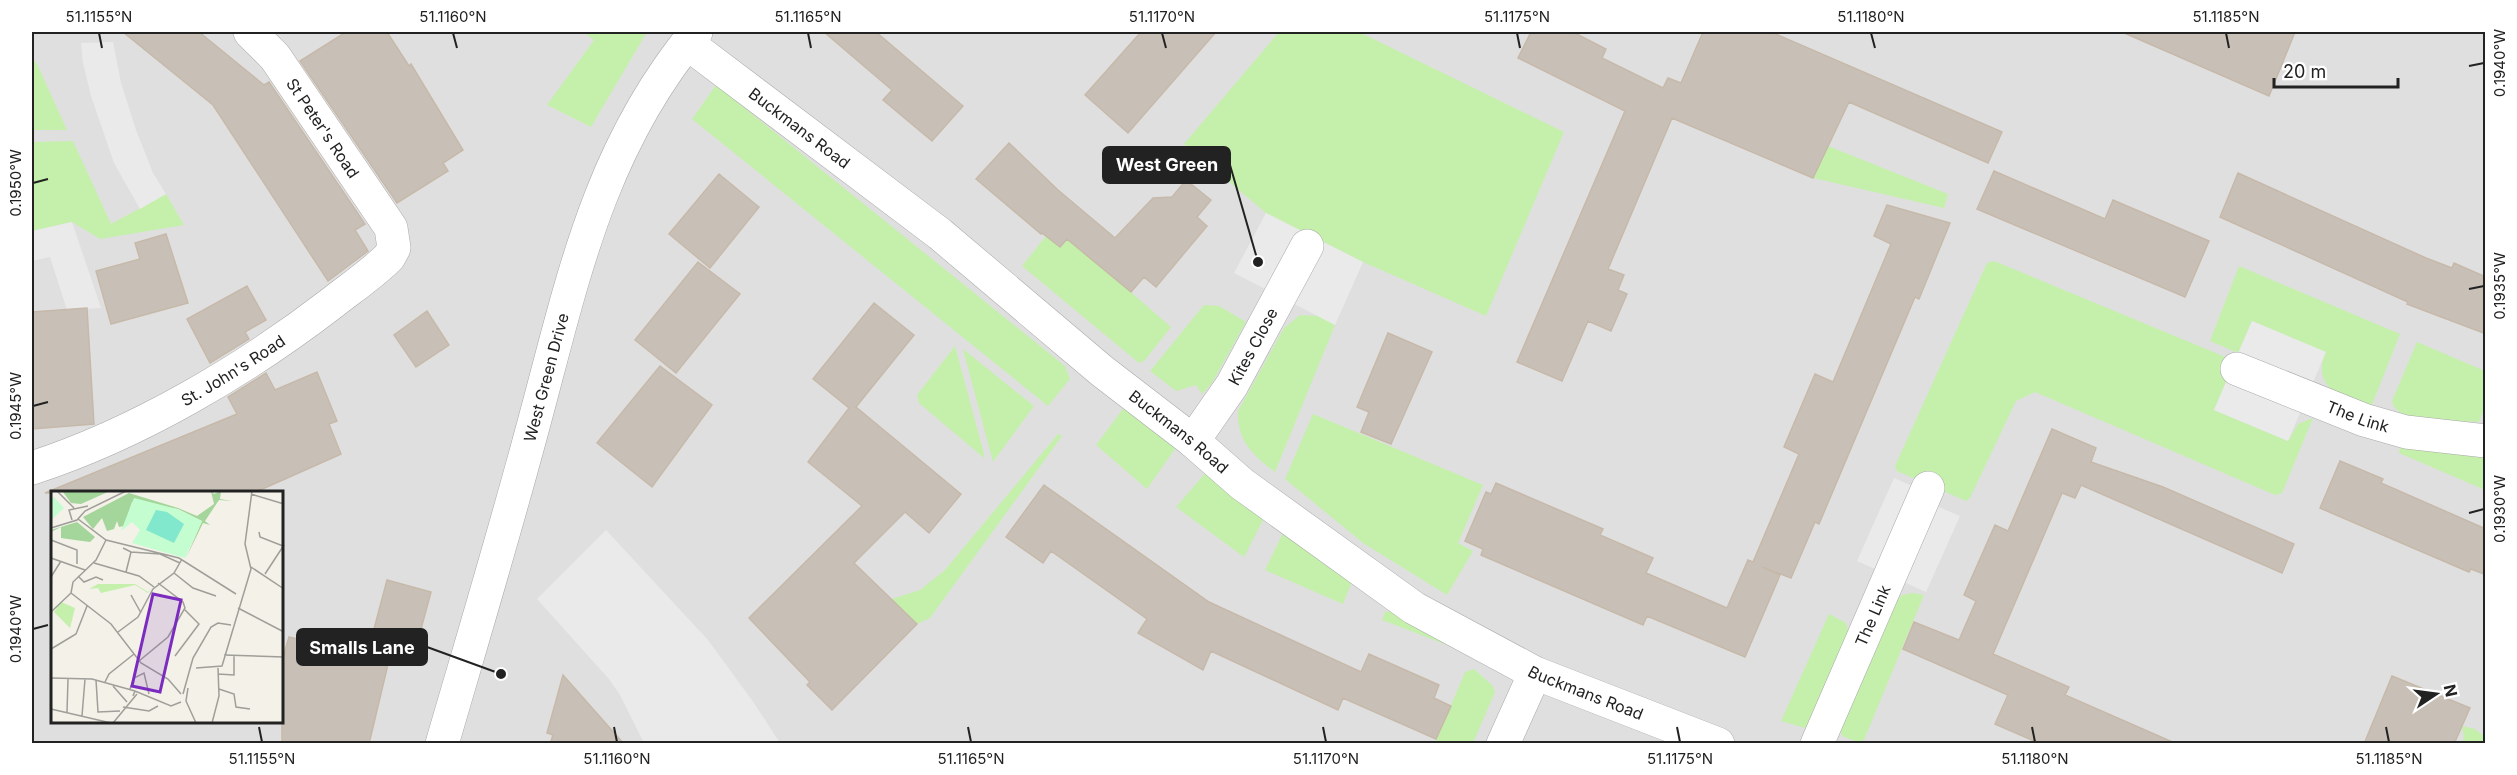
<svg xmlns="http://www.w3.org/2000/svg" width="2517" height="775" viewBox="0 0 2517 775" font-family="Inter,sans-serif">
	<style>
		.residential { fill: #e0dfdf; fill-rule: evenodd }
		.grass { fill: #c4f0ab }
		.parking { fill: #eaeaea }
		.building { fill: #c8c0b7; stroke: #c6b9a9; stroke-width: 1.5 }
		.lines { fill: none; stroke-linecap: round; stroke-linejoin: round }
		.minor-casing { stroke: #a9a9a9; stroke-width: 34 }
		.minor { stroke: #fff; stroke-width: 33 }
		.ticks { fill: none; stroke: #222; stroke-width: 2 }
		.labels { text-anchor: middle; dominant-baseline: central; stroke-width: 6; stroke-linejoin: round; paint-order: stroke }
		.street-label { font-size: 16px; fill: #222; stroke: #fff }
		.inset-road { fill: none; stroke: #9f9e99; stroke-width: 1.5 }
		.view { fill: #7b2cbf; fill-opacity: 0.15; stroke: #7b2cbf; stroke-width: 3 }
		.inset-edge { fill: none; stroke: #222; stroke-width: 3 }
		.leader { fill: none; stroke: #222; stroke-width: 2 }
		.callout-dot { fill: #222; stroke: #fff; stroke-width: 2 }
		.callout { fill: #222; stroke: #222; stroke-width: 2 }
		.callout-label { font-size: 18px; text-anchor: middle; font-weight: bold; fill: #fff }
		.neatline { fill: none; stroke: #222; stroke-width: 2 }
		.ticks-label { font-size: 15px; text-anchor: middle; fill: #222 }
	</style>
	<rect width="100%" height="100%" fill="#f3f1e8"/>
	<path class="residential" d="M32,32H2485V743H32ZM52,493H282V722H52Z"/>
	<path class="grass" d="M583,32H647L591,127L547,105L594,40Z
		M1279,32H1359L1564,132L1486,316L1363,262L1266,213L1184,144Z
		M32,57L37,64L67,130H32Z
		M716,85L1065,366L1070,379L1048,406L692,119Z
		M73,141L111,224L166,194L184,225L100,239L72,222L32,231V142Z
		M1828,146L1948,194L1944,208L1813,178Z
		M1046,236L1060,247L1068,238L1171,327L1145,360L1139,363L1022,266Z
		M1994,261L2235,361L2214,410L2288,441L2298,424L2313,418L2282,493L2275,495L2035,392L2016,401L1970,498L1966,501L1897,471L1895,466L1987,263Z
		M2239,266L2400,334L2371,407C2342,395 2312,391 2325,352L2252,321L2238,353L2210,341Z
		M1204,305L1219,306L1246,322L1212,383L1202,394L1196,385L1176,391L1150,371Z
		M1300,315L1318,316L1335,325L1275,472C1253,455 1237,441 1238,411L1284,328Z
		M2417,342L2485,371V406L2479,422C2459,421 2395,425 2392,401Z
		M955,346L984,454V458L919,403L917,395Z
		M963,349L1034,406L993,462Z
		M1125,406L1177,446L1147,489L1096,445Z
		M1313,414L1483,485L1458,543L1473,551L1447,595L1363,543L1285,479Z
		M1058,434L1062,436L930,618L917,624L892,599L920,590L945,570Z
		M2400,446L2485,454V490L2399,453Z
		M1207,471L1264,518L1244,557L1176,507Z
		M1283,533L1350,580L1351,584L1343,604L1265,570Z
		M1913,593L1924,595L1864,740L1858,742L1842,736L1840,727L1893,604L1902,595Z
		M1391,611L1449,642L1447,645L1382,620L1385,612Z
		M1829,614L1846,623L1850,637L1818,708L1805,728L1781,721Z
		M1474,669L1493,686L1495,692L1473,743H1439L1436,741L1465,672Z
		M2462,726L2475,729L2485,737V743H2461L2464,738Z"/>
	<path class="parking" d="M113,42L121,83L136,130L153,173L166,194L140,209L114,163L91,96L83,63L81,43Z
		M1266,213L1363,262L1335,325L1234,273Z
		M72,222L101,308L67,310L50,257L32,261V231Z
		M2252,321L2326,352L2288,441L2214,410Z
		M1894,478L1937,497L1934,505L1960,516L1926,592L1857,561Z
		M606,530L708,640L754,703L780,743H644L620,695L609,679L537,599Z"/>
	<path class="building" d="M123,32H199L264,85L269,82L365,224L355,230L368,251L328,281L213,105Z
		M346,32H387L409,66L411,64L463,150L443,163L448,171L397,203L300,61Z
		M824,32H876L963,106L932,141L883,100L892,90Z
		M1141,32H1216L1128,133L1085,95Z
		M1531,32H1573L1606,49L1602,58L1663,88L1668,78L1681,83L1703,32H1771L2002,132L1988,163L1849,102L1813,178L1672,118L1608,269L1624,275L1618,290L1627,294L1611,331L1588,321L1562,381L1517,362L1625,111L1518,58Z
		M2122,32H2295L2269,96Z
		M1009,143L1058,190L1115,238L1153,198L1172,197L1186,180L1211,200L1197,217L1207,226L1156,287L1144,277L1131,292L1067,239L1060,247L1042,233L1041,234L976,179Z
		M1994,171L2105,219L2113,200L2209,241L2185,297L1977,209Z
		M2238,173L2426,258L2452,268L2454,263L2486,277V334L2407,304L2408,302L2220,217Z
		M719,174L759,207L710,268L669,234Z
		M1887,205L1950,223L1919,299L1915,297L1819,524L1815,522L1791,578L1762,567L1780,575L1745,657L1647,616L1643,625L1481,555L1483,549L1465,541L1486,492L1491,494L1496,483L1603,529L1600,535L1653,558L1646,573L1727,608L1748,560L1753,562L1799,454L1784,447L1815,374L1833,382L1891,244L1874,236Z
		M166,234L188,303L111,324L96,271L140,259L135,243Z
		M698,262L740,294L676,373L635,340Z
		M247,286L266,320L245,332L249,339L210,363L187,319Z
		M874,303L914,335L856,407L961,494L929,533L905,512L854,563L917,624L832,710L807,685L810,682L749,618L862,506L808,462L849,408L813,379Z
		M87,308L94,424L32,429V312Z
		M427,311L449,345L416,367L394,335Z
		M1388,333L1432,352L1391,444L1361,432L1369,412L1357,407Z
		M660,366L712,405L652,487L597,443Z
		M317,372L337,421L329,424L341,454L285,479L253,493H45L237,414L228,397L266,373L275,390Z
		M2052,429L2096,448L2091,462L2163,487L2294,544L2282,573L2081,485L2075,498L2062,493L1993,654L2069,687L2065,695L2177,744H2041L1995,724L2008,695L1903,649L1914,622L1959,640L1976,601L1964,595L1995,525L2008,531Z
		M2340,461L2383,479L2381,483L2486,529V575L2471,569L2469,572L2320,508Z
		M1044,485L1209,602L1361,672L1369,654L1439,685L1434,698L1451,706L1436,739L1343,698L1338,710L1211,651L1203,670L1138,633L1147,619L1051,551L1043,563L1006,537Z
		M387,580L431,592L418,640L374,629Z
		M289,637L389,660L369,744H282V661Z
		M563,675L624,744H550L553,735L547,733Z
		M2392,676L2470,708L2454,744H2364Z"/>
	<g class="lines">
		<defs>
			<g id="minor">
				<path id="s1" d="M687,43L940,234L1102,371L1193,441L1242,484L1414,608L1535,673L1718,744"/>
				<path id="s2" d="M2237,369L2364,420L2406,432L2486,441"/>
				<path id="s3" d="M1193,441L1232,385L1307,246"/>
				<path id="s4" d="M32,468C137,434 245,370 332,303C351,288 372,274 389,257L394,248L391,228L275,57L250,32"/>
				<path id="s5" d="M442,744C472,641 503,538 531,434C571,288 596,152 696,32"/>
				<path d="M1503,744L1535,673"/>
				<path id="s6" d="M1817,744L1928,488"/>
			</g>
		</defs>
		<use href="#minor" class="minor-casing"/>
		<use href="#minor" class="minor"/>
	</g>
	<path class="ticks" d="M99,33L102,48M453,33L457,48M808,33L811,48M1162,33L1166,48M1517,33L1520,48M1871,33L1875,48M2226,33L2229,48M2469,66L2484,63M33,183L48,179M2469,289L2484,286M33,406L48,402M2469,513L2484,509M33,629L48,625M259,727L262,742M614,727L617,742M968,727L971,742M1323,727L1326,742M1677,727L1680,742M2032,727L2035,742M2386,727L2389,742"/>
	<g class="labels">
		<g class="street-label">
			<text transform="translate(323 128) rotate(56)">St Peter's Road</text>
			<text stroke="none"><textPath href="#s1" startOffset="141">Buckmans Road</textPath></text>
			<text stroke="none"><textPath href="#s3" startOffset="112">Kites Close</textPath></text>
			<text stroke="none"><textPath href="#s4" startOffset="224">St. John's Road</textPath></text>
			<text stroke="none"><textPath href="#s5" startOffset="381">West Green Drive</textPath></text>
			<text stroke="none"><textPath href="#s2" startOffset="130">The Link</textPath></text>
			<text stroke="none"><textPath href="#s1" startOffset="627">Buckmans Road</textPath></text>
			<text stroke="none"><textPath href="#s6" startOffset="140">The Link</textPath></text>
			<text stroke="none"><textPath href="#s1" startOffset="1113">Buckmans Road</textPath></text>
		</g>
	</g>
	<g transform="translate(51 491)">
		<rect width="232" height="232" fill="#f3f1e8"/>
		<path d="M47,93H84L97,101L101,97L97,102L84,94L50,102L47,97L38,98ZM10,111L24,117L19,137L3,121Z" fill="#c4f0ab"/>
		<path d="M59,0L30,13L20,12L12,1ZM160,0L163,3L170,0L169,8L181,10L168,9L154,30L159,34L152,32L135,67L151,30L127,18L81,11L73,35L68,36L66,30L63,38L56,40L51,27L42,38L32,26L78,2L127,17L146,25L163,13ZM26,31L44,46L39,51L24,49L10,47V36L0,41V39Z" fill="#a4d59a"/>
		<path d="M3,6L13,17L0,29V8ZM83,7L126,18L151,30L134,67L81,52L89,39L81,31L70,40Z" fill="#c4fed0"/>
		<path d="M105,19L116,21L133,33L123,52L95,39Z" fill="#81e7cd"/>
		<path class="inset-road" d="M6,0L23,17M200,3L233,13M27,28L55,49L128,67L185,103M21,29L18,19L37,15M0,37L26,29L34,20L75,0M208,41L209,46L232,55M0,49L26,59V73M72,57L80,61L109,63L129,72M0,67L34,79M43,72L88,85L103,96M200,76L233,98M75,81L80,61M123,82L142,97L165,105M214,83L233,54M27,85L33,91L45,86L52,89M0,86L10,70M20,102L60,133L90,172L117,188L130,203M20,102L22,91L45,69L55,49M80,104L90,122M187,117L233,141M0,121L20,102M67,141L87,126L102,98L123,82L131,68M0,158L25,143L36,115M173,164L233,166M124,165L148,133L133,118M88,170L117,146L134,117L132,111L107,92M145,177L171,175L200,78L194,53L201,0M167,183L183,184V165M0,187L41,188L84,200M45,189L47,221L69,220M54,191L58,183L83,163M62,195L76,211M137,197L135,210L145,232M79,198L83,187L93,182L98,203M168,198L183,203L185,216L199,218M132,203L142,167L160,136L167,132L180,134M82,205L84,200L120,215L130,211M72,216L98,220L107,215M0,218L60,232M16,221L17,188M31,225L34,188M62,232L86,203M161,232L168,205L167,177"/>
		<path class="view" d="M102,103L130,109L109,201L81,195Z"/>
		<rect width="232" height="232" class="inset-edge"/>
	</g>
	<path class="leader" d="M1258 262L1230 165M501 674L427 647"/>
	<g class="callout-dot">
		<circle cx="1258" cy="262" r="6"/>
		<circle cx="501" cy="674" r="6"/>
	</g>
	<g class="callout">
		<rect x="1103" y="147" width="127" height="36" rx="6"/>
		<rect x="297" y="629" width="130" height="36" rx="6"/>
	</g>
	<g class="callout-label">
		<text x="1167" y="171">West Green</text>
		<text x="362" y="654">Smalls Lane</text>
	</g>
	<rect width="2517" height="775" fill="none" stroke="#ffffff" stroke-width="66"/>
	<g transform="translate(2436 694) rotate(77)" stroke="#ffffff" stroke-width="4.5" paint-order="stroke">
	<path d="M0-4.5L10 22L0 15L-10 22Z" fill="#222222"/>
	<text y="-9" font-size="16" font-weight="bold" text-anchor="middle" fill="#222222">N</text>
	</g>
	<path d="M2274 78v9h124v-9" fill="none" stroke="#222222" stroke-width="3"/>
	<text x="2283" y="78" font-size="18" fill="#222222" stroke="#ffffff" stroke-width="4.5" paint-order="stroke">20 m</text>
	<rect x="33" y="33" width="2451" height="709" class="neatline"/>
	<g class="ticks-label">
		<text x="99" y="22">51.1155°N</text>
		<text x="453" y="22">51.1160°N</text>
		<text x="808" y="22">51.1165°N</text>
		<text x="1162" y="22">51.1170°N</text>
		<text x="1517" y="22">51.1175°N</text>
		<text x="1871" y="22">51.1180°N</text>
		<text x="2226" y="22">51.1185°N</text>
		<text transform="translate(2500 63) rotate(-90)" y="5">0.1940°W</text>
		<text transform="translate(16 183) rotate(-90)" y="5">0.1950°W</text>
		<text transform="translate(2500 286) rotate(-90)" y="5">0.1935°W</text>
		<text transform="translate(16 406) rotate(-90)" y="5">0.1945°W</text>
		<text transform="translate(2500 509) rotate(-90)" y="5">0.1930°W</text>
		<text transform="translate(16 629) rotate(-90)" y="5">0.1940°W</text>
		<text x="262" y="764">51.1155°N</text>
		<text x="617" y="764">51.1160°N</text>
		<text x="971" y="764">51.1165°N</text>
		<text x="1326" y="764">51.1170°N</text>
		<text x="1680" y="764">51.1175°N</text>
		<text x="2035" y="764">51.1180°N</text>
		<text x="2389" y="764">51.1185°N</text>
	</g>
</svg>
